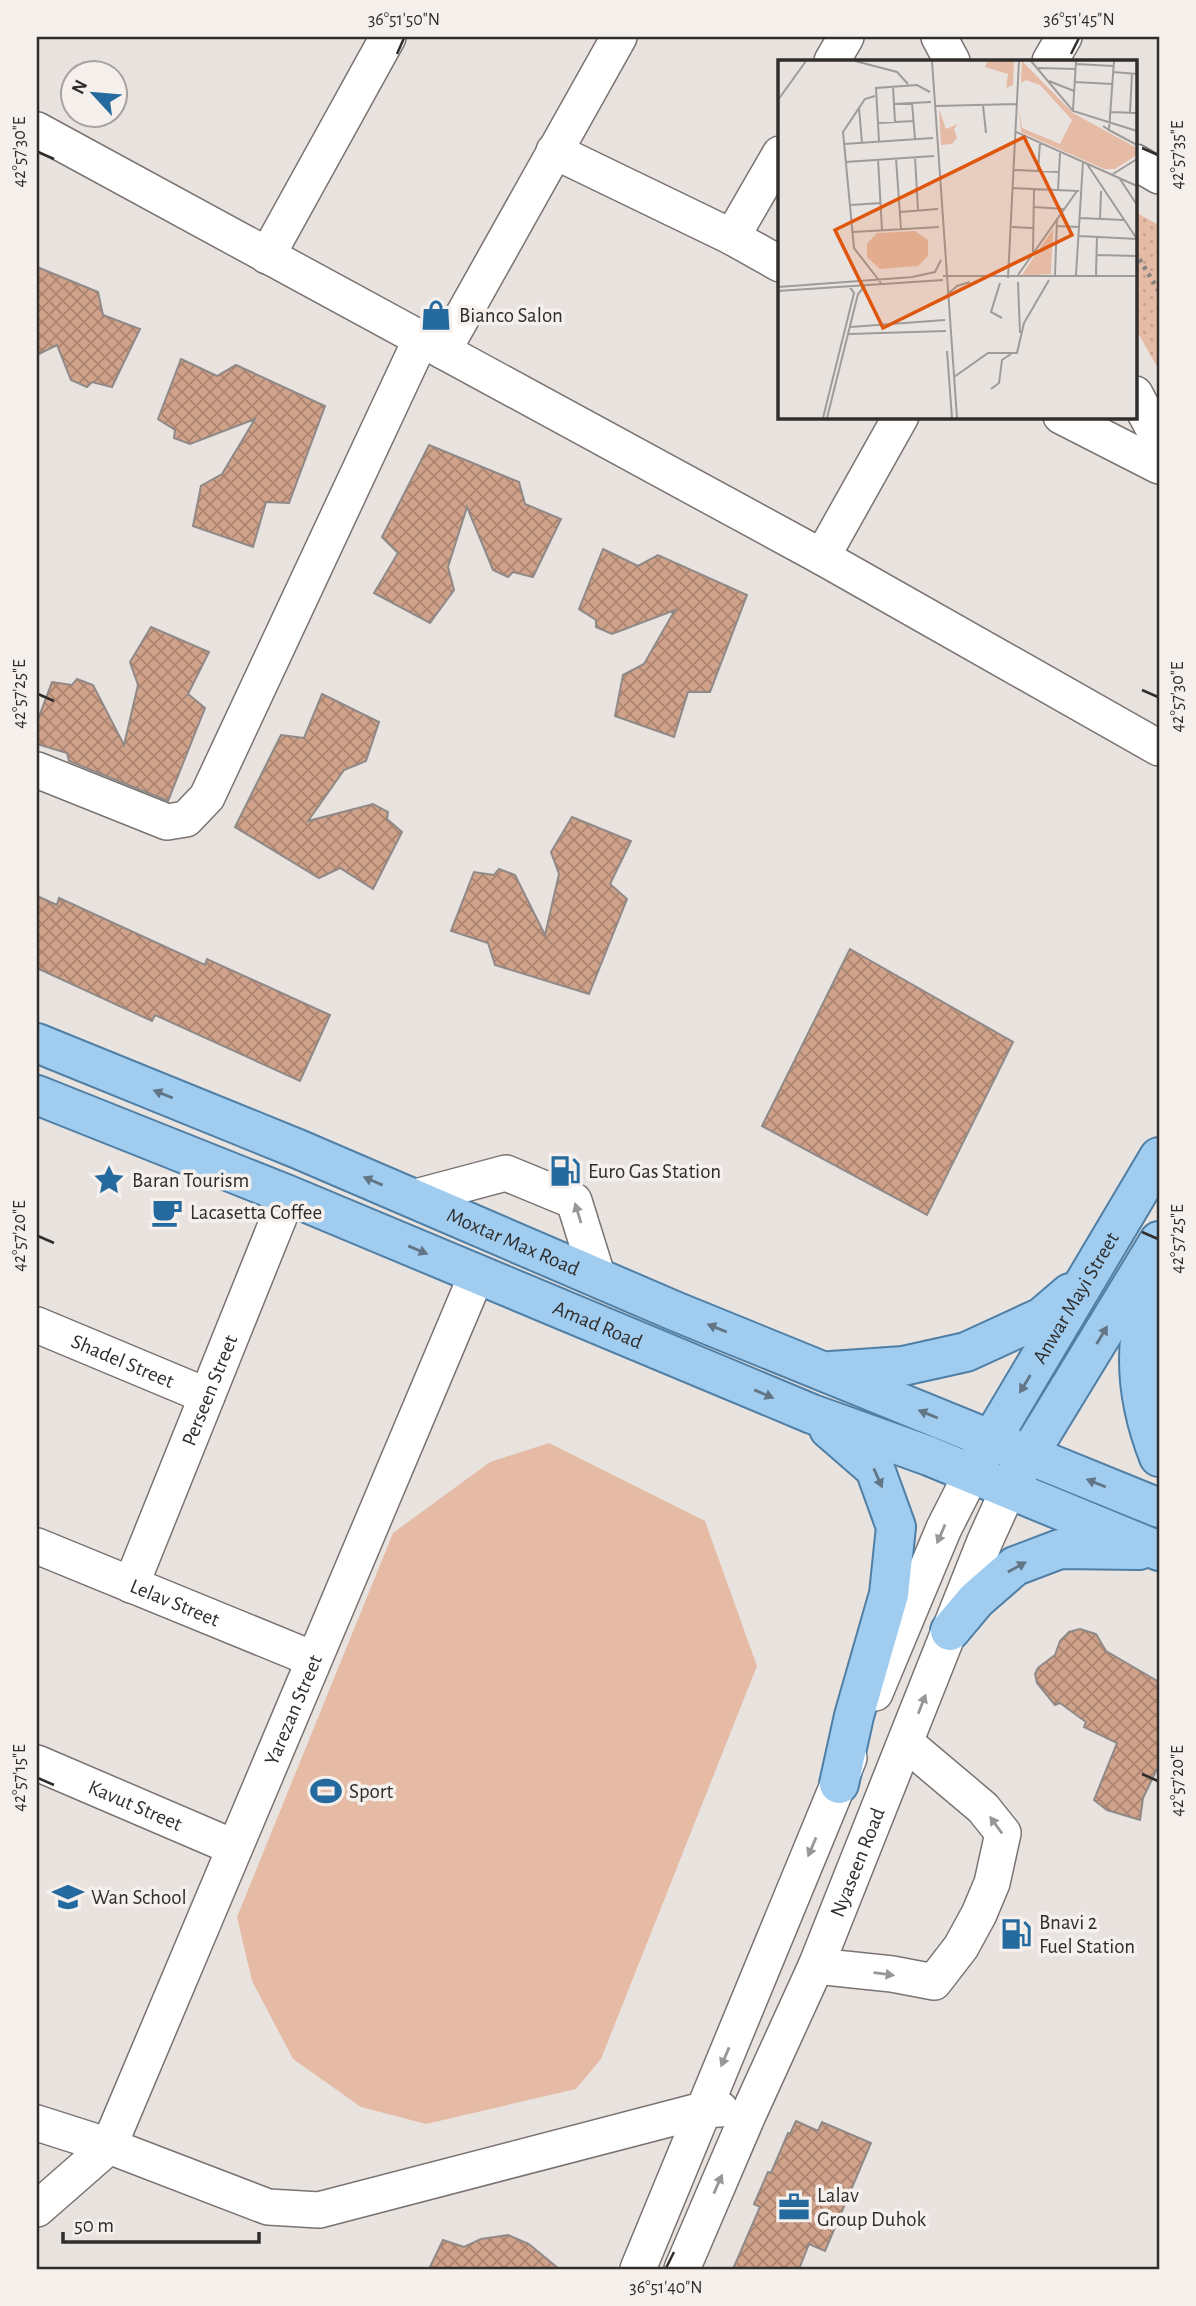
<svg xmlns="http://www.w3.org/2000/svg" width="1196" height="2306" viewBox="0 0 1196 2306" font-family="'Alegreya Sans',sans-serif">
	<style>
		.green { fill: url(#green-dots) }
		.pitch { fill: #e5bba5 }
		.building { fill: url(#building-cross-hatch); stroke: #8f8987; stroke-width: 2 }
		.lines { fill: none; stroke-linecap: round; stroke-linejoin: round }
		.minor-casing { stroke: #797371; stroke-width: 38 }
		.major-casing { stroke: #4f7fa5; stroke-width: 42 }
		.path { stroke: #858280; stroke-width: 4.5; stroke-dasharray: 3.5 5; stroke-linecap: butt }
		.minor { stroke: #fff; stroke-width: 35 }
		.major { stroke: #a0ccf0; stroke-width: 38 }
		.oneway { fill: #627585 }
		.oneway2 { fill: #989696 }
		.ticks { fill: none; stroke: #302e2d; stroke-width: 2.5 }
		.labels { text-anchor: middle; dominant-baseline: central; stroke-width: 7; stroke-linejoin: round; paint-order: stroke }
		.poi-label { font-size: 21px; fill: #302e2d; stroke: #f6f0ed; text-anchor: start }
		.street-label { font-size: 21px; fill: #302e2d; stroke: #f6f0ed }
		.inset-road { fill: none; stroke: #9f9b98; stroke-width: 2 }
		.view { fill: #df570e; fill-opacity: 0.15; stroke: #df570e; stroke-width: 3.5 }
		.inset-edge { fill: none; stroke: #302e2d; stroke-width: 3.5 }
		.neatline { fill: none; stroke: #302e2d; stroke-width: 2.5 }
		.ticks-label { font-size: 18px; text-anchor: middle; fill: #302e2d }
	</style>
	<defs>
		<pattern id="green-dots" width="8" height="8" patternUnits="userSpaceOnUse" patternTransform="scale(1.75)"><rect width="8" height="8" fill="#e5bba5"/><path d="M2 2h.1M6 6h.1" fill="none" stroke="#c5a18e" stroke-width="1.8" stroke-linecap="round"/></pattern>
		<pattern id="building-cross-hatch" width="8" height="8" patternUnits="userSpaceOnUse" patternTransform="scale(1.75)"><rect width="8" height="8" fill="#d1a28a"/><path d="M0 0l8 8M0 8l8-8" fill="none" stroke="#aa8471"/></pattern>
	</defs>
	<rect width="100%" height="100%" fill="#e9e3e0"/>
	<path class="green" d="M1135,212L1159,225V370L1135,328Z"/>
	<path class="pitch" d="M549,1443L705,1521L757,1666L601,2059L576,2089L426,2124L361,2107L293,2059L252,1981L237,1917L393,1533L490,1462Z"/>
	<path class="building" d="M37,267L98,292L103,315L140,329L112,387L92,382L87,387L71,380L57,345L37,355Z
		M181,359L217,376L236,365L325,406L289,503L266,502L253,547L193,526L201,486L222,474L255,419L190,444L174,438L175,430L158,419Z
		M429,445L519,482L525,504L561,519L533,577L513,572L508,577L493,570L467,507L448,567L454,590L430,623L374,593L398,553L382,537Z
		M603,549L638,566L658,555L747,595L710,692H688L674,737L615,716L623,675L644,664L675,610L612,634L596,627V620L579,609Z
		M151,627L209,652L188,694L205,708L168,801L69,761L67,753L37,744V722L52,682L72,685L77,679L93,685L124,745L138,685L130,662Z
		M322,694L379,722L366,761L344,770L308,821L373,804L388,812L387,819L402,832L373,889L340,868L319,878L235,827L281,735L304,738Z
		M572,817L631,841L610,884L627,899L589,994L495,965L488,943L451,931L474,872L494,875L499,869L515,875L545,935L559,874L551,852Z
		M37,896L57,905L59,898L205,965L207,959L330,1015L300,1081L155,1015L152,1021L37,968Z
		M850,949L1013,1042L927,1215L762,1126Z
		M1080,1629L1096,1634L1106,1651L1159,1682V1765L1143,1798L1140,1820L1107,1810L1094,1800L1117,1743L1084,1727L1086,1722L1060,1703L1055,1705L1037,1683L1035,1674L1038,1668L1055,1655L1060,1641L1069,1632Z
		M796,2121L818,2131L822,2122L871,2143L825,2251L809,2244L799,2269H733L760,2207L754,2204L768,2172L771,2173L788,2133L790,2134Z
		M508,2235L529,2244L559,2269H429L443,2240L464,2247L481,2239Z"/>
	<g class="lines">
		<defs>
			<g id="minor">
				<path d="M939,37L952,61"/>
				<path d="M832,61L846,37"/>
				<path d="M1050,61L1064,37"/>
				<path d="M37,130L822,557L1159,748"/>
				<path d="M554,151L732,237L780,264"/>
				<path d="M1135,162L1159,176"/>
				<path d="M732,237L780,154"/>
				<path d="M267,256L388,37"/>
				<path d="M443,351L619,37"/>
				<path d="M1135,394L1159,439"/>
				<path d="M1061,416L1159,466"/>
				<path d="M822,557L901,416"/>
				<path d="M37,770L167,822L186,819L207,797L421,339"/>
				<path d="M412,1198L506,1173L574,1201L598,1278"/>
				<path id="s1" d="M37,1325L207,1396"/>
				<path id="s2" d="M37,1546L313,1659"/>
				<path id="s3" d="M131,1585L288,1195"/>
				<path d="M875,1693L944,1528L972,1473"/>
				<path id="s4" d="M37,1763L233,1847"/>
				<path d="M816,1966L892,1974L934,1982L961,1947L979,1914L992,1883L1003,1833L983,1808L906,1743"/>
				<path d="M37,2123L109,2146L268,2207L319,2210L703,2110L720,2109"/>
				<path id="s5" d="M37,2209L109,2146L477,1274"/>
				<path d="M638,2269L849,1758"/>
				<path id="s6" d="M682,2269L748,2115L816,1966L985,1541L1009,1488"/>
			</g>
			<g id="major">
				<path id="s7" d="M37,1043L298,1149L677,1312L1159,1508"/>
				<path id="s8" d="M37,1095L288,1195L812,1414L929,1456L1159,1551"/>
				<path d="M1158,1265C1153,1289 1143,1315 1140,1339C1136,1380 1144,1419 1159,1457"/>
				<path d="M831,1371L903,1366L966,1352L1042,1317L1070,1293"/>
				<path d="M829,1429L875,1469L896,1527L889,1594L854,1716L839,1784"/>
				<path id="s9" d="M978,1462L1159,1157"/>
				<path d="M1015,1477L1159,1241"/>
				<path d="M950,1631L976,1600L1015,1566L1060,1549L1139,1550"/>
			</g>
		</defs>
		<use href="#minor" class="minor-casing"/>
		<use href="#major" class="major-casing"/>
		<path class="path" d="M1135,252L1159,291"/>
		<use href="#minor" class="minor"/>
		<use href="#major" class="major"/>
	</g>
	<defs><path id="oneway-solid" d="M-6-.8H1V-3.2L6.5 0L1 3.2V.8H-6Z" transform="scale(1.75)"/></defs>
	<g class="oneway">
		<use href="#oneway-solid" transform="translate(163 1094) rotate(-158)"/>
		<use href="#oneway-solid" transform="translate(373 1181) rotate(-157)"/>
		<use href="#oneway-solid" transform="translate(418 1250) rotate(23)"/>
		<use href="#oneway-solid" transform="translate(717 1328) rotate(-158)"/>
		<use href="#oneway-solid" transform="translate(1102 1335) rotate(-59)"/>
		<use href="#oneway-solid" transform="translate(1025 1384) rotate(121)"/>
		<use href="#oneway-solid" transform="translate(764 1394) rotate(23)"/>
		<use href="#oneway-solid" transform="translate(928 1414) rotate(-158)"/>
		<use href="#oneway-solid" transform="translate(878 1478) rotate(66)"/>
		<use href="#oneway-solid" transform="translate(1096 1483) rotate(-158)"/>
		<use href="#oneway-solid" transform="translate(1017 1567) rotate(-29)"/>
	</g>
	<g class="oneway2">
		<use href="#oneway-solid" transform="translate(578 1213) rotate(-107)"/>
		<use href="#oneway-solid" transform="translate(941 1534) rotate(113)"/>
		<use href="#oneway-solid" transform="translate(922 1704) rotate(-69)"/>
		<use href="#oneway-solid" transform="translate(996 1825) rotate(-126)"/>
		<use href="#oneway-solid" transform="translate(812 1847) rotate(113)"/>
		<use href="#oneway-solid" transform="translate(884 1974) rotate(7)"/>
		<use href="#oneway-solid" transform="translate(725 2057) rotate(113)"/>
		<use href="#oneway-solid" transform="translate(718 2184) rotate(-66)"/>
	</g>
	<path class="ticks" d="M397,54L404,38M1071,54L1079,38M1142,148L1158,155M38,152L54,159M1142,690L1158,697M38,694L54,701M1142,1232L1158,1239M38,1236L54,1243M1142,1774L1158,1781M38,1778L54,1785M666,2268L674,2252"/>
	<defs>
		<symbol id="shop-bare" viewBox="-9 -9 18 18"><path d="M-5-2.5h2.3a2.7 3.5 0 0 1 5.4 0H5L5.5 6h-11ZM-1.5-2.5h3a1.5 2.3 0 0 0-3 0Z" fill="#246a9f" stroke="#f6f0ed" stroke-width="2.5" paint-order="stroke"/></symbol>
		<symbol id="fuel-bare" viewBox="-9 -9 18 18"><path d="M-5.5-6h7V0h2V4h1.3V-2.5L3-4.5l.8-.8L6-3V5H2.5V1h-1V6h-7ZM-4.2-4.7v3.2H.2V-4.7Z" fill="#246a9f" stroke="#f6f0ed" stroke-width="2.5" paint-order="stroke"/></symbol>
		<symbol id="sight-bare" viewBox="-9 -9 18 18"><path d="M0-6L1.8-2.2L6-1.7L2.9 1.2L3.7 5.4L0 3.3L-3.7 5.4L-2.9 1.2L-6-1.7L-1.8-2.2Z" fill="#246a9f" stroke="#f6f0ed" stroke-width="2.5" paint-order="stroke"/></symbol>
		<symbol id="cafe-bare" viewBox="-9 -9 18 18"><path d="M-5.5-4.5H6V0H3Q3 3.5 0 3.5H-2.5Q-5.5 3.5-5.5 0ZM3-3.2v2h1.7v-2ZM-6 4.5H4V6H-6Z" fill="#246a9f" stroke="#f6f0ed" stroke-width="2.5" paint-order="stroke"/></symbol>
		<symbol id="stadium-bare" viewBox="-9 -9 18 18"><path d="M0-5a6.5 5 0 1 0 0 10a6.5 5 0 1 0 0-10ZM-3.5-1.8h7v3.6h-7Z" fill="#246a9f" stroke="#f6f0ed" stroke-width="2.5" paint-order="stroke"/></symbol>
		<symbol id="school-bare" viewBox="-9 -9 18 18"><path d="M0-5L7-2L0 1L-7-2ZM-4 1L0 2.5L4 1V4Q0 6-4 4Z" fill="#246a9f" stroke="#f6f0ed" stroke-width="2.5" paint-order="stroke"/></symbol>
		<symbol id="office-bare" viewBox="-9 -9 18 18"><path d="M-6-3h4V-5.5h4V-3h4V5H-6ZM-1-4.5V-3h2v-1.5ZM-6 0V1H6V0Z" fill="#246a9f" stroke="#f6f0ed" stroke-width="2.5" paint-order="stroke"/></symbol>
	</defs>
	<g fill-rule="evenodd">
		<use href="#shop-bare" x="414" y="293" width="44" height="44"/>
		<use href="#fuel-bare" x="543" y="1149" width="44" height="44"/>
		<use href="#sight-bare" x="87" y="1158" width="44" height="44"/>
		<use href="#cafe-bare" x="145" y="1190" width="44" height="44"/>
		<use href="#stadium-bare" x="304" y="1769" width="44" height="44"/>
		<use href="#school-bare" x="46" y="1875" width="44" height="44"/>
		<use href="#fuel-bare" x="994" y="1912" width="44" height="44"/>
		<use href="#office-bare" x="772" y="2185" width="44" height="44"/>
	</g>
	<g class="labels">
		<g class="poi-label">
			<text x="459" y="315">Bianco Salon</text>
			<text x="588" y="1171">Euro Gas Station</text>
			<text x="132" y="1180">Baran Tourism</text>
			<text x="190" y="1212">Lacasetta Coffee</text>
			<text x="349" y="1791">Sport</text>
			<text x="91" y="1897">Wan School</text>
			<text x="1039" y="1922">Bnavi 2<tspan x="1039" dy="24">Fuel Station</tspan></text>
			<text x="817" y="2195">Lalav<tspan x="817" dy="24">Group Duhok</tspan></text>
		</g>
		<g class="street-label">
			<text stroke="none"><textPath href="#s7" startOffset="516">Moxtar Max Road</textPath></text>
			<text stroke="none"><textPath href="#s9" startOffset="191">Anwar Mayi Street</textPath></text>
			<text stroke="none"><textPath href="#s8" startOffset="606">Amad Road</textPath></text>
			<text stroke="none"><textPath href="#s1" startOffset="93">Shadel Street</textPath></text>
			<text stroke="none"><textPath href="#s3" startOffset="210">Perseen Street</textPath></text>
			<text stroke="none"><textPath href="#s2" startOffset="149">Lelav Street</textPath></text>
			<text stroke="none"><textPath href="#s5" startOffset="569">Yarezan Street</textPath></text>
			<text stroke="none"><textPath href="#s4" startOffset="107">Kavut Street</textPath></text>
			<text stroke="none"><textPath href="#s6" startOffset="443">Nyaseen Road</textPath></text>
		</g>
	</g>
	<g transform="translate(778 60)">
		<rect width="359" height="359" fill="#e9e3e0"/>
		<path d="M209,1H236L235,25L228,28L230,14L207,7ZM244,1L295,53L359,88V95L337,109H326L243,72L241,48L244,68L282,84L294,60L262,25L248,20L243,23ZM161,49L168,69L180,64L176,69L179,78L174,84L163,85ZM275,169L273,214L243,216Z" fill="#e5bba5"/>
		<path d="M137,171L150,180V196L140,206L102,209L89,197V184L99,173Z" fill="#e5bba5"/>
		<path class="inset-road" d="M77,1L119,12L130,24M154,1L179,358M253,1L295,51L359,71M298,4L335,6M260,8L298,9M335,12L359,14M271,21L296,31M297,22L334,24M115,26L117,62M0,40L28,1M134,43L137,79M116,44L153,42M205,45L208,73M157,46L239,44M81,48L65,72L76,188L103,223M295,50L298,1M333,52L359,53M352,53L354,13M100,63L135,61M325,66L331,70L336,1M331,70L359,85M238,72L359,126M101,81L98,28L139,25L152,32M84,83L81,48L87,39L97,36M66,84L155,78M137,97L140,150M118,98L123,169M100,99L104,170M67,102L156,96M309,104L359,179M236,110L281,112M260,111L262,82M335,114L359,99M342,119L359,145M235,128L301,131M280,130L282,93M73,145L103,143M256,147L286,149M122,152L160,149M302,158L346,160M322,159L323,131M279,166L301,167M234,167L255,168M75,172L161,167M301,176L359,179M255,192L256,129M319,195L359,196M240,215L299,131M277,215L279,158M298,215L305,102M318,215L319,177M165,216H359M134,217L157,212L163,200M230,218L241,1M240,222L242,273M222,223L213,252L224,258M0,227L135,217M0,231L165,220M169,235L179,226L192,222M72,267L167,260M71,274L168,271M169,291L174,358M176,317L210,293H239L246,263L271,220M213,329L221,323L224,300L233,294M45,358L76,233L71,226M49,358L80,234L87,226"/>
		<path class="view" d="M246,77L294,175L105,268L57,170Z"/>
		<rect width="359" height="359" class="inset-edge"/>
	</g>
	<rect width="1196" height="2306" fill="none" stroke="#f6f0ed" stroke-width="77"/>
	<g transform="translate(94 94) rotate(296)"><circle r="33" fill="#f6f0ed" stroke="#a7a2a0" stroke-width="2"/>
	<path d="M0-5L12 26L0 18L-12 26Z" fill="#246a9f"/>
	<text y="-10" font-size="19" font-weight="bold" text-anchor="middle" fill="#302e2d">N</text>
	</g>
	<path d="M63 2232v10h196v-10" fill="none" stroke="#302e2d" stroke-width="3.5"/>
	<text x="74" y="2232" font-size="21" fill="#302e2d" stroke="#f6f0ed" stroke-width="5" paint-order="stroke">50 m</text>
	<rect x="38" y="38" width="1120" height="2230" class="neatline"/>
	<g class="ticks-label">
		<text x="404" y="25">36°51'50"N</text>
		<text x="1079" y="25">36°51'45"N</text>
		<text transform="translate(19 152) rotate(-90)" y="6">42°57'30"E</text>
		<text transform="translate(1177 155) rotate(-90)" y="6">42°57'35"E</text>
		<text transform="translate(19 694) rotate(-90)" y="6">42°57'25"E</text>
		<text transform="translate(1177 697) rotate(-90)" y="6">42°57'30"E</text>
		<text transform="translate(19 1236) rotate(-90)" y="6">42°57'20"E</text>
		<text transform="translate(1177 1239) rotate(-90)" y="6">42°57'25"E</text>
		<text transform="translate(19 1778) rotate(-90)" y="6">42°57'15"E</text>
		<text transform="translate(1177 1781) rotate(-90)" y="6">42°57'20"E</text>
		<text x="666" y="2293">36°51'40"N</text>
	</g>
</svg>
